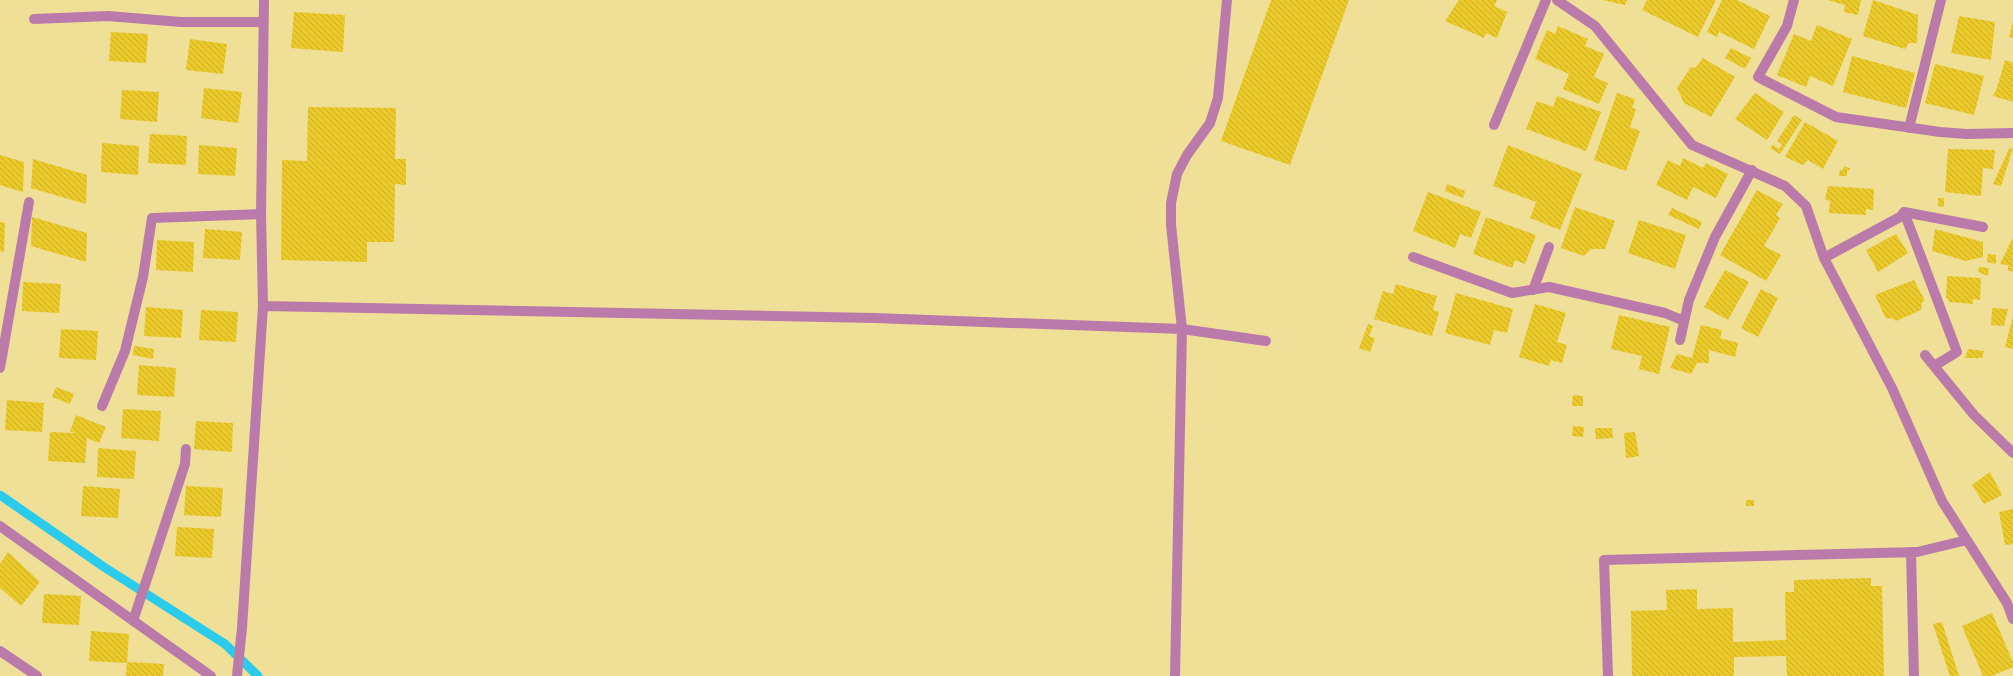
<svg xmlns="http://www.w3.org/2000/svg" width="2013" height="676" viewBox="0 0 2013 676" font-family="Rubik,sans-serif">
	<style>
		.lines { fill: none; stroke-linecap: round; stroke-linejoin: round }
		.stream { stroke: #2acbeb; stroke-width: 9 }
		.building { fill: url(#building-back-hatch) }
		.minor { stroke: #ba7bab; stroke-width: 10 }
	</style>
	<defs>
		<pattern id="building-back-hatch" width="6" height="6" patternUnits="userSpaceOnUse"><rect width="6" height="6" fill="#eac92a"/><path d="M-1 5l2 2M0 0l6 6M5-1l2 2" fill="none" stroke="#caad25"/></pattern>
	</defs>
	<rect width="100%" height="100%" fill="#f0df97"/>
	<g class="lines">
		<path class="stream" d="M0,495L104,567L225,644L258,676"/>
	</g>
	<path class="building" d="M1271,0H1349L1290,165L1221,141Z
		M1459,0H1497L1494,6L1507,12L1497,38L1486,33L1484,38L1445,21Z
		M1603,0H1627L1625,5Z
		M1647,0H1716L1698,37L1642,10Z
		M1722,0H1737L1770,16L1754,49L1719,32L1717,37L1707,32Z
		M1828,0H1861L1858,15L1844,12L1845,5Z
		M1873,0L1918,15L1917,43H1909L1905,49L1863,36Z
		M294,12L345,15L343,52L291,48Z
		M1959,16L1995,22L1991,60L1951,53Z
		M2013,21V38L2009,37Z
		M1817,25L1852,39L1833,86L1810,76L1806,87L1777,75L1794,34L1811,41Z
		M1558,26L1588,39L1585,46L1604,54L1594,77L1608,83L1599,104L1563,89L1569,74L1535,59L1547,30L1555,34Z
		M111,32L148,34L146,63L109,61Z
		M190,39L227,44L223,74L186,70Z
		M1731,48L1751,58L1745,69L1725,58Z
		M1852,56L1915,73L1906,108L1843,92Z
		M1703,58L1735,77L1711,117L1684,103L1677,88L1691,67L1695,68Z
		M2005,60L2013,63V102L1993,96L1997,88Z
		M1935,64L1984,76L1974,115L1925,103Z
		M204,88L242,92L238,123L201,118Z
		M122,90L159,92L157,122L120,119Z
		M1617,93L1635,99L1632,108L1636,109L1630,127L1640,131L1626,171L1594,160Z
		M1755,93L1784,112L1767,140L1735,119Z
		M1557,96L1601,112L1586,151L1526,129L1537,101L1553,107Z
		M308,107L396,108L395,159H406V185L395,184L394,242H367V262L281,260L282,160L307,161Z
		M1794,115L1802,120L1780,154L1770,148L1773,145L1779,149L1782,144L1777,141Z
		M1805,122L1838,141L1823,169L1808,160L1803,165L1785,157Z
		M150,134L187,136L186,165L148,163Z
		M102,143L139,146L138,175L101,172Z
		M199,145L237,148L235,176L198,174Z
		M1508,145L1582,174L1560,230L1530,218L1536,202L1493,186Z
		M2013,148L2001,186L1993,184L2009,149Z
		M1948,149L1995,150L1993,169L1983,168L1981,196L1945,192Z
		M0,155L24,162L23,192L0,185Z
		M1683,158L1703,168L1706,163L1728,174L1716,198L1693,187L1687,200L1656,185L1668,160L1680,166Z
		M33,159L87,175L86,204L31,188Z
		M1844,166L1851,169L1847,171V176H1839L1840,170H1843Z
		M1447,184L1465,191L1463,198L1445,191Z
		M1828,186L1874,189L1873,210L1866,209V215L1829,213L1830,201L1825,199Z
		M1757,190L1783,204L1776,215L1780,218L1764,246L1781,255L1766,281L1720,255Z
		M1428,192L1481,212L1471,238L1460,234L1455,248L1413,231Z
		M1938,198H1944V207L1938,206Z
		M1575,207L1615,221L1605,249H1591L1584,256L1561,248Z
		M1672,208L1702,222L1699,229L1668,215Z
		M32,217L87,233L86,262L31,246Z
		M1486,217L1536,235L1525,264L1515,260L1512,268L1473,254Z
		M1639,220L1686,235L1675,269L1628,253Z
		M0,222L5,223L4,252L0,251Z
		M205,229L242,232L240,260L203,258Z
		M1935,229L1983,242V257L1966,261L1932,251Z
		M1896,234L1908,253L1878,272L1866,250Z
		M2013,237V272L2008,270V265L2000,264Z
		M157,240L194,242L193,272L156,270Z
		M1988,254L1996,255V264L1987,262Z
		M1979,267L1989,268L1988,276L1978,272Z
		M1725,270L1749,282L1728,320L1704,307Z
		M1947,276L1981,278L1980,300L1973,299V304L1949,302L1948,298H1946Z
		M1914,280L1925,301L1922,302L1921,310L1896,321L1892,318L1886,319L1875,295Z
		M23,282L61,284L59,313L22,311Z
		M1396,284L1437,296L1433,310L1439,312L1432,336L1374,319L1383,291L1393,294Z
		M1761,289L1778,298L1758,337L1741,328Z
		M1456,293L1513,309L1507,333L1494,330L1490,345L1445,333Z
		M1535,304L1566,313L1557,342L1567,345L1562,363L1551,360L1549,366L1519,357Z
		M146,307L183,310L181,338L144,336Z
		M1992,308L2008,309L2004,326L1991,325Z
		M201,310L238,312L236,342L199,340Z
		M1619,315L1670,327L1659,374L1639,369L1642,356L1611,349Z
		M2013,316V349L2005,347Z
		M1368,324L1373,326L1369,336L1375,338L1370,352L1359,348Z
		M1701,325L1722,330L1720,338L1738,343L1735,357L1709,350V363H1697L1691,374L1670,368L1677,354L1692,358Z
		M61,329L98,331L96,360L59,358Z
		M134,346L154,349L153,359L133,355Z
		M1968,349L1984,351L1982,358H1965Z
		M139,365L176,368L174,397L137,395Z
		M56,387L74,394L70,404L52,397Z
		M1573,395L1583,396V406H1572Z
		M7,400L44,403L42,432L5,430Z
		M123,409L161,411L159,441L121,438Z
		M76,415L106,427L99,443L87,438L85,463L48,461L50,432L75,433L70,431Z
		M196,421L233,423L232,452L194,449Z
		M1573,426L1584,427L1583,437L1572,436Z
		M1595,428H1612L1613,438L1596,439Z
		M1635,432L1639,456L1626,458L1624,433Z
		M98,448L136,451L134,479L97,477Z
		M1990,472L2002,495L1984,504L1972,485Z
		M83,486L120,489L118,518L81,516Z
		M186,486L223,488L221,517L184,515Z
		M1746,500H1754V506H1746Z
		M2013,509V544L2005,545L1999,512Z
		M177,527L214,529L212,558L175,556Z
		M8,552L40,582L21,606L0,588V564Z
		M1871,578V586H1882L1884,676H1787L1786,656L1734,657V676H1632L1631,611L1667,610L1666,590L1697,589V609L1733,608V642L1786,640L1785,592H1794V580Z
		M44,594L81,596L79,625L42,623Z
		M1992,613L2013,662V667L1992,676H1983L1962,626Z
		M1942,622L1959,676H1950L1933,624Z
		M91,631L129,634L127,663L89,661Z
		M127,662L164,664L163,676H126Z"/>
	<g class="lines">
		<path class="minor" d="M1557,0L1595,26L1692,145L1785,186L1806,206L1824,258L1892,388L1942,501L2007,603L2013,619
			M1794,0L1787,26L1758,77L1836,117L1940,132L1967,134L2013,133
			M34,19L108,16L181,22H263
			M1494,125L1546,0
			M1909,128L1941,0
			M1904,212L1957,352L1934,366
			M1904,212L1983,227
			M1413,257L1512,293L1549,287L1665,313L1684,321
			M1824,258L1900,217L1904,212
			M1533,290L1549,247
			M263,306L874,318L1182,329L1266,341
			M1680,340L1689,300L1715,237L1752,170
			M1925,355L1974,415L2013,453
			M0,368L29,202
			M102,406L125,351L143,277L152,218L261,214
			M0,526L211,676
			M1911,552L1914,676
			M133,621L185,464L186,449
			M0,651L37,676
			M237,676L242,628L263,306L261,214L264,0
			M1175,676L1182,329L1171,225V203L1177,174L1187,155L1210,123L1218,98L1227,0
			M1608,676L1604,560L1917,552L1967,540"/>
	</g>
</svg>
